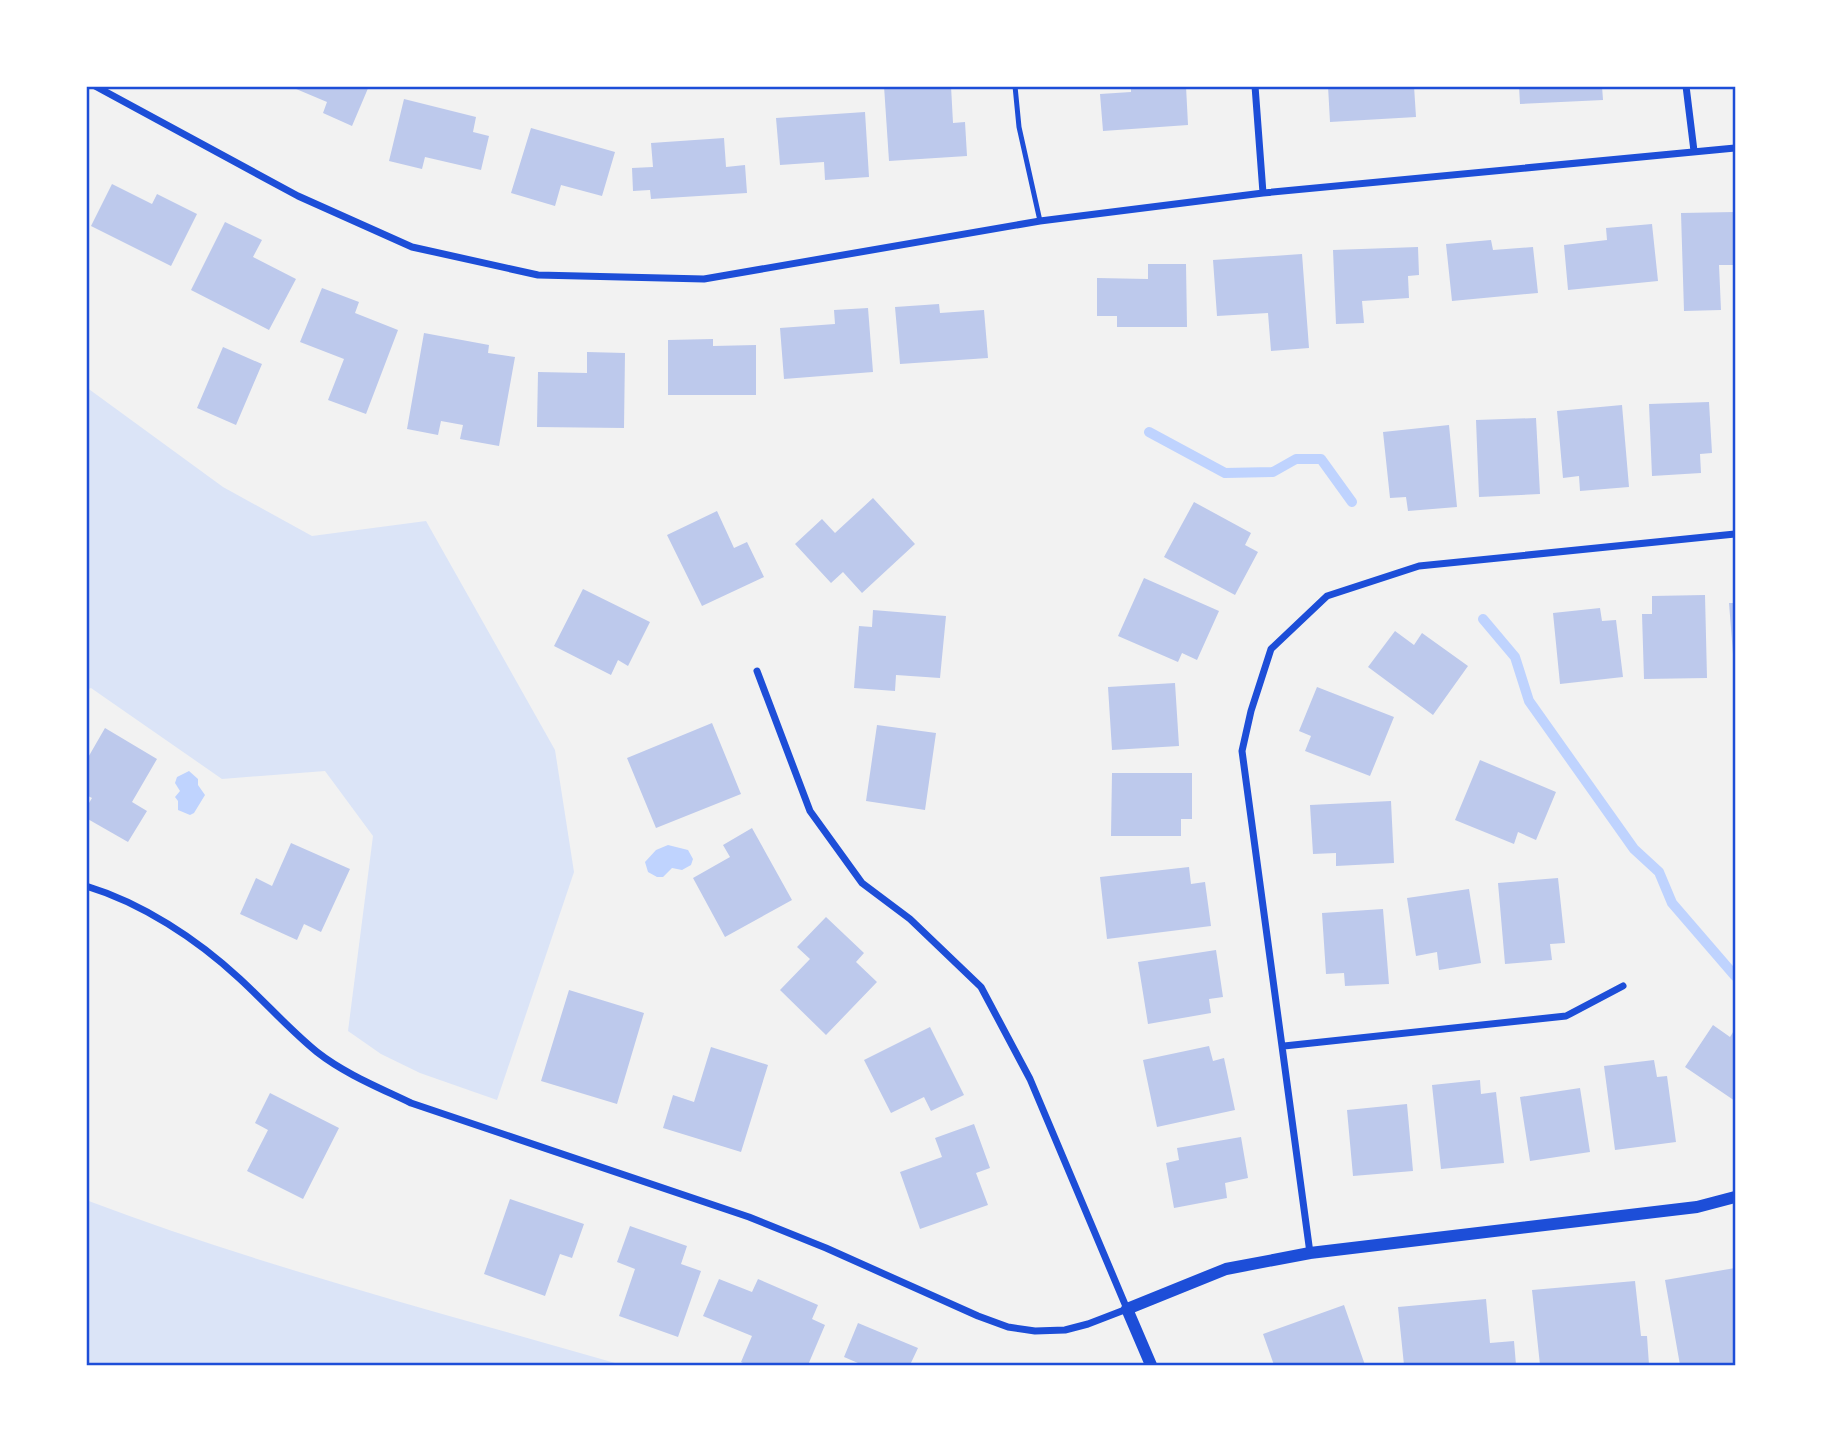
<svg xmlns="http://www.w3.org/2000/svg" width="1821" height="1451" viewBox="0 0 1821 1451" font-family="'Roboto Condensed',sans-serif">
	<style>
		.green { fill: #dbe4f7 }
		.water { fill: #bfd3fe }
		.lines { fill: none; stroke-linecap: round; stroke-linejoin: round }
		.stream { stroke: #bfd3fe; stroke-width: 10 }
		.building { fill: #bdc9ec }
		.service { stroke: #1d4ed8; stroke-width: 5 }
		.minor { stroke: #1d4ed8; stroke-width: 7 }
		.tertiary { stroke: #1d4ed8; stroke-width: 12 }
		.neatline { fill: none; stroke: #1d4ed8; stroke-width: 2.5 }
	</style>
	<rect width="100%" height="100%" fill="#f2f2f2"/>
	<path class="green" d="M86,387L223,487L312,536L426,521L555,750L574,872L497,1100L420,1073L381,1054L348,1031L373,836L325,771L222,779L91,688L86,690Z
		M86,1200C260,1266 442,1313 622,1365H87Z"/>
	<path class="water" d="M189,771L198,779V785L205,795L194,813L190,815L178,810V801L175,797L180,791L175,783L177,777Z
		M668,845L688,850L693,859L691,865L682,870L672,868L663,877H657L648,872L645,862L656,850Z"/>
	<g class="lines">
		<path class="stream" d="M1149,432L1225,473L1273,472L1296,459H1321L1352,502
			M1483,619L1515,657L1529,701L1634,849L1659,872L1672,903L1735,976"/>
	</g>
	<path class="building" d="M289,86H369L352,126L323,113L327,102Z
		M884,86H951L953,123L965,122L967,156L889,161Z
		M1131,86H1186L1188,125L1103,131L1100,94L1131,92Z
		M1328,86H1414L1416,117L1330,122Z
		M1519,86H1602L1603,100L1520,104Z
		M404,99L476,117L473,132L489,136L481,170L425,157L422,169L389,161Z
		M865,112L869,177L825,180L824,162L780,165L776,118Z
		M531,128L615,152L602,196L561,185L555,206L511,193Z
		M724,138L726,167L745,165L747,193L651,199L650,190L633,191L632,168L653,167L651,143Z
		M112,184L152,204L157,194L197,214L171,266L91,226Z
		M1735,212V265H1719L1721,310L1684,311L1681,213Z
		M225,222L262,240L253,257L296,279L269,330L191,290Z
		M1652,224L1658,281L1568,290L1564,245L1607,240L1606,228Z
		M1491,240L1493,250L1533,247L1538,293L1452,301L1446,244Z
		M1418,247L1419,275L1408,276L1409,298L1362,301L1364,323L1336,324L1333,250Z
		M1302,254L1309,348L1271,351L1268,313L1217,316L1213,260Z
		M1148,264H1186L1187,327H1117V316H1097V278L1148,279Z
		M322,288L359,302L355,313L398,330L366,414L328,400L344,359L300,342Z
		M939,304L940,313L984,310L988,358L900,364L895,307Z
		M868,308L873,372L784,379L780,328L835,324L834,310Z
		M424,333L489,345L488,353L515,357L499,446L460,439L463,425L441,421L438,435L407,429Z
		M713,339V346L756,345V395H668V340Z
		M223,347L262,364L236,425L197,408Z
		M587,352L625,353L624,428L537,427L538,372L587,373Z
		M1709,402L1712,453L1700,454L1701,473L1652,476L1649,404Z
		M1622,405L1629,487L1580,491L1579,476L1563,478L1557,411Z
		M1733,417H1735V455H1733Z
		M1536,418L1540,494L1479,497L1476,420Z
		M1449,425L1457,507L1408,511L1406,497L1390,498L1383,432Z
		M873,498L915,544L862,593L843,572L831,583L795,544L822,519L835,533Z
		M1194,502L1251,533L1245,545L1258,552L1235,595L1164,557Z
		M717,511L734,548L747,542L764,577L702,606L667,535Z
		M1144,578L1219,611L1197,660L1182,653L1178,662L1118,636Z
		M583,589L650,622L628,666L618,660L611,675L554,646Z
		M1705,595L1707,678L1644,679L1642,614H1652V596Z
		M1729,603H1735V653L1733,654Z
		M1600,608L1602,621L1616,620L1623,677L1560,684L1553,613Z
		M873,610L946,616L940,678L896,675L895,691L854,688L859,626L872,627Z
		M1395,631L1414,645L1422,633L1468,666L1433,715L1368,667Z
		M1175,683L1179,746L1112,750L1108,687Z
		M1317,687L1394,717L1370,776L1305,751L1311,736L1299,731Z
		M712,723L741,794L656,828L627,758Z
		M877,725L936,733L925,810L866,801Z
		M105,728L157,759L132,802L147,811L128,842L86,818V808L92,798L86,795V761Z
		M1480,760L1556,792L1536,840L1518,832L1514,844L1455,820Z
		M1112,773H1192V819H1181V836H1111Z
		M1391,801L1394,863L1336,866V853L1313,854L1310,805Z
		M752,828L792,900L725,937L693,878L730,857L723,845Z
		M291,843L350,869L321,932L304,924L297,940L240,914L256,878L272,886Z
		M1189,867L1191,884L1205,882L1211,926L1107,939L1100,877Z
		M1558,878L1565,943L1550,944L1552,960L1505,964L1498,883Z
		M1469,889L1481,963L1439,970L1437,952L1416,956L1407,898Z
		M1383,909L1389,984L1345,986L1344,973L1326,974L1322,913Z
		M826,917L864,953L856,962L877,982L826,1035L780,990L810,959L797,947Z
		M1216,950L1223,997L1209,999L1211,1013L1148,1024L1138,962Z
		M569,990L644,1013L617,1104L541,1081Z
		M1713,1025L1730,1037L1735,1029V1101L1685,1067Z
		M930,1027L964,1095L931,1111L924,1097L891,1113L864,1060Z
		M1209,1046L1213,1061L1224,1058L1235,1110L1157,1127L1143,1060Z
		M711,1047L768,1065L741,1152L663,1128L673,1095L694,1102Z
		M1654,1060L1657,1077L1667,1076L1676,1142L1615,1150L1604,1066Z
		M1480,1080L1481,1094L1496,1092L1504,1163L1441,1169L1432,1085Z
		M1580,1088L1590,1152L1530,1161L1520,1097Z
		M270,1093L339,1128L303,1199L247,1171L268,1130L255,1123Z
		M1407,1104L1413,1171L1353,1176L1347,1110Z
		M974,1124L990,1168L976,1173L988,1205L920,1229L900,1172L942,1157L935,1138Z
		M1241,1137L1248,1178L1225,1183L1227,1198L1174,1208L1166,1163L1179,1160L1177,1148Z
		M510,1199L584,1224L572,1258L560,1254L545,1296L484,1274Z
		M630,1226L687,1246L681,1264L701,1271L678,1337L619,1316L635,1269L617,1262Z
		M1735,1268V1365H1680L1665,1280Z
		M719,1279L752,1292L758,1279L818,1305L812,1319L825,1325L808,1365H747L741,1362L752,1336L703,1316Z
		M1635,1281L1641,1336H1647L1649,1365H1540L1532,1290Z
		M1486,1299L1490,1343L1514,1341L1516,1365H1404L1398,1307Z
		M1344,1305L1365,1365H1274L1263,1334Z
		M858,1323L918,1348L910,1365H857L858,1363L844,1357Z"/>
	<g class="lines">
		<path class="service" d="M1015,86L1019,127L1040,221"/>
		<path class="minor" d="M95,86L298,196L412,247L538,275L704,279L1040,221L1263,193L1735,148
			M1255,86L1263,193
			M1686,86L1694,151
			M86,886C142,903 197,939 240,979C266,1003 290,1030 317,1052C345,1074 380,1088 411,1103L749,1217L826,1248L978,1316L1008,1327L1035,1331L1065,1330L1088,1324L1127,1309L1030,1079L981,987L910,919L862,883L810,811L757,671
			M1284,1046L1566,1016L1623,986
			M1310,1253L1242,751L1251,711L1271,649L1327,596L1419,566L1735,534"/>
		<path class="tertiary" d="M1151,1365L1127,1309L1226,1269L1310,1253L1697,1207L1735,1197"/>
	</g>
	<rect width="1821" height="1451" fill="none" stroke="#ffffff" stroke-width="175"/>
	<rect x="88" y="88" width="1646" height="1276" class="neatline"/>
</svg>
